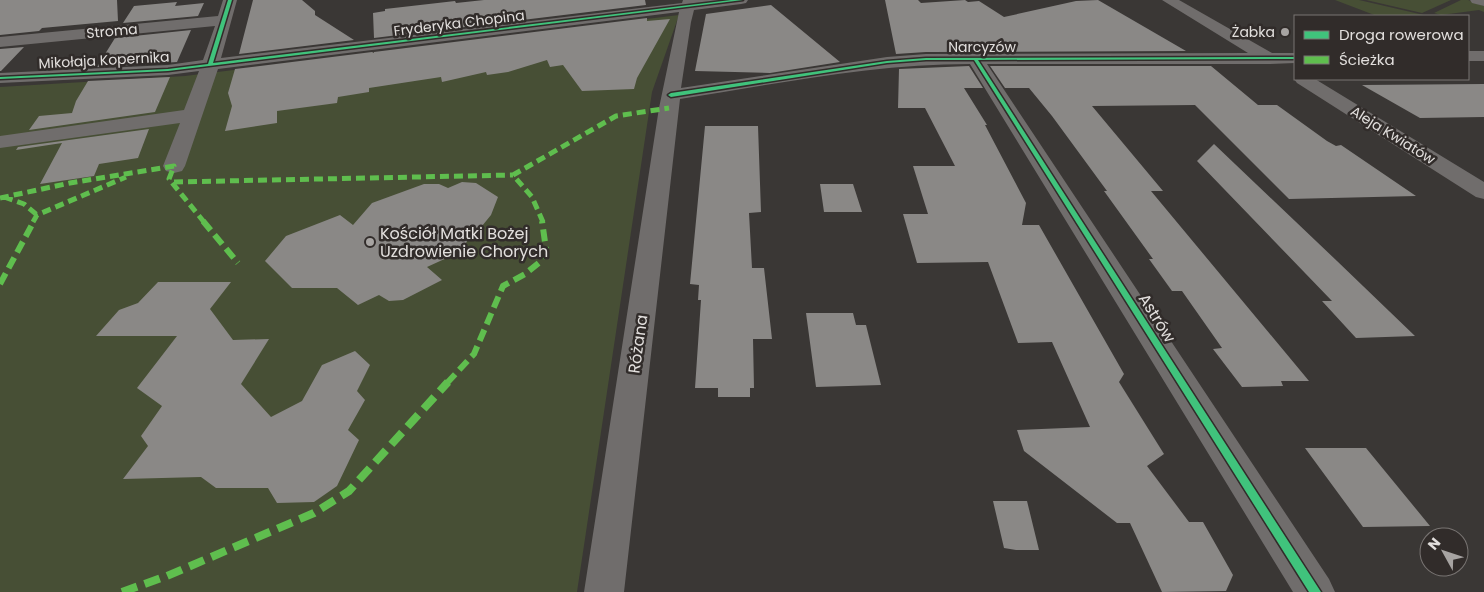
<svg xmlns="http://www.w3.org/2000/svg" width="1484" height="592" viewBox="0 0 1484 592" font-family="Poppins,sans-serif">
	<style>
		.green { fill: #474f35 }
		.building { fill: #8a8886 }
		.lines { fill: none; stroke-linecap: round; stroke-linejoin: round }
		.street { fill: #706d6c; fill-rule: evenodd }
		.quiet-far2 { stroke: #5fbe4e; stroke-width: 5; stroke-dasharray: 9 5; stroke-linecap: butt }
		.quiet-far1 { stroke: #5fbe4e; stroke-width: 6; stroke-dasharray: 12 6; stroke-linecap: butt }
		.quiet { stroke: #5fbe4e; stroke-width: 8; stroke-dasharray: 16 8; stroke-linecap: butt }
		.cycleway-casing { stroke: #312c2a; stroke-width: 3 }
		.cycleway { fill: #40c37c; fill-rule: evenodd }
		.poi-dot { fill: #a7a4a2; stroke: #312c2a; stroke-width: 2 }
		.labels { text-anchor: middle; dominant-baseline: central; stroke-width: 5; stroke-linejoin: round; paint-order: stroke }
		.far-street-label { font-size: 14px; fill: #e2dfdd; stroke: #312c2a }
		.far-poi-label { font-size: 14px; fill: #e2dfdd; stroke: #312c2a; text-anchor: end }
		.poi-label { font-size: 16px; fill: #e2dfdd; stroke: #312c2a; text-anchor: start }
		.street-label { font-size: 16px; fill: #e2dfdd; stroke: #312c2a }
	</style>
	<rect width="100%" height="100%" fill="#3a3735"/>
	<path class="green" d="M1335,0H1359L1428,16H1377Z
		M1366,0H1451L1422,13Z
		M1461,0H1468L1484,6V12L1479,10L1441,15L1434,13Z
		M679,15L652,92L577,592H0V87L185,76Z"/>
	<path class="building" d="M0,0H117L118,21L42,28L39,31L0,35Z
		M253,0H302L315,11V15L354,40L239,54Z
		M484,0H645L646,5L374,38L373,13L385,11V9L455,1L456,3Z
		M885,0H918L921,3L965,0L968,2L979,1L1004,17L1076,1L1098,0L1186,51L926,52L896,54Z
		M177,2L175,6L204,3L198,16L123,23L134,6Z
		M771,5L840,62L770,73L695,71L706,14Z
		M647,18V21L670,19L637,78L634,89L582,91L563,65L550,67L547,60L508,72L487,75L486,72L442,82L441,77L369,88V92L338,97L337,103L277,111V123L225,131L232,106L228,93L235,69L372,52L374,53V52Z
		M191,30L177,62L97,67L115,38Z
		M24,47L1,71H0V49Z
		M969,66L983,88H964L987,125H985L1026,203L1022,225H1039L1124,374L1119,382L1164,454L1147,466L1189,522H1203L1233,575L1226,591L1162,592L1130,523H1117L1024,451L1017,430L1090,427L1052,342L1018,343L988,262L917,263L903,214H928L913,166H955L925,108H898L899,69Z
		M990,66H1211L1258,105H1277L1327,141L1336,146L1341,145L1416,196L1289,199L1195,105L1092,106L1163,191H1151L1309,381H1281L1283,386L1242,387L1213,349L1222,348L1182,291H1172L1149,259H1153L1104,191H1107L1052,116L1029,88H1005Z
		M170,77L155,112L29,130L39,116L72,113L76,101L88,81Z
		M1484,84V117L1420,118L1362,85Z
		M705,126H758L761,212L749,213L752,268H764L772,339H753L754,388H750V397H718V388H695L701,300H698L699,285L690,284Z
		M149,129L138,158L99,164L94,176L40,184L62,143L16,150L18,147Z
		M1214,144L1337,261L1415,336L1356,338L1322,301H1332L1197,161Z
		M462,182L476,183L498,197L491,215L482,226L472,231L462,251L427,267L442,280L403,300L389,301L379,295L358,305L337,288H292L265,261L286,236L340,215L353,225L372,203L424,184H439L448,188Z
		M820,184H853L862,212H824Z
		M158,282H231L210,309L233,340L269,339L241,384L271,417L302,401L322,365L355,351L370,365L357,391L365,400L348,430L359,440L337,486L314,502L277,503L268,488H216L201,477L123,479L148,446L141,436L162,406L137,388L177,336H96L119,310L138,303Z
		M806,313H853L856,325H866L881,385L816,387Z
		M1305,448H1366L1430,526L1363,527Z
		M993,501H1027L1039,550H1016L1004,548Z"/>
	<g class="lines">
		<path class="street" d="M223,0H237L221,58L682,3L683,0H748L746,3L741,4L694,10L691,22L681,88L887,57L926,54L1248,53L1162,0H1179L1272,53H1295V63L1270,64H987L1329,579L1335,592H1293L970,64C872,64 776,84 680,99L624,592H584L659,108L679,12L218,69L185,166L182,171L174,173L166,171L163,166L180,123L0,148V136L184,110L199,71L168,75L0,83V73L168,65L203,60L215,26L0,47V37L218,16Z
			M1470,0H1484V6L1472,3Z
			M1468,51H1484V61H1468Z
			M1295,77V79H1315L1484,182V199L1476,197L1297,83L1294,79Z"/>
		<path class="quiet-far2" d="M174,182L513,175
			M4,197L24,204L37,215
			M0,198L70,183L174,166L169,179L204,222
			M33,222L37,215L126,177
			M543,222L532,197L513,175L616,116L669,108"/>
		<path class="quiet-far1" d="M203,221L238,263
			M0,284L34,221
			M447,383L474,354L503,286L525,274L540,262L546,249L542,221"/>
		<path class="quiet" d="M122,592L167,576L314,513L349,491L448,382"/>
		<defs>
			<path id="cycleway" d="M228,0H232L213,63L731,0H743L168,71L0,79V77L168,69L208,64Z
				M1295,57V59L978,60L1321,592H1309L974,60H926L887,63L671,97L668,95L671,93L887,61L926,58Z"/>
		</defs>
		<use href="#cycleway" class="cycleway-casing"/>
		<use href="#cycleway" class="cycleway"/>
	</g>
	<g class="poi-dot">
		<circle cx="1285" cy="32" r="5"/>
		<circle cx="370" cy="242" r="5"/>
	</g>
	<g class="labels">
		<g class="far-street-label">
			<text transform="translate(459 23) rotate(-7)">Fryderyka Chopina</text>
			<text transform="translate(112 31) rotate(-5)">Stroma</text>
			<text x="982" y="47">Narcyzów</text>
			<text transform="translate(104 60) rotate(-3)">Mikołaja Kopernika</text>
			<text transform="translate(1393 135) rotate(32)">Aleja Kwiatów</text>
		</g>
		<g class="far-poi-label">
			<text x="1275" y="32">Żabka</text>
		</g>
		<g class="poi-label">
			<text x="380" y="233">Kościół Matki Bożej<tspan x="380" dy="18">Uzdrowienie Chorych</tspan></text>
		</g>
		<g class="street-label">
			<text transform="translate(1157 318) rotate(58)">Astrów</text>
			<text transform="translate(638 344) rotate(-82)">Różana</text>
		</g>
	</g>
	<rect x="1294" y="15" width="175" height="65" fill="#312c2a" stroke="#787472"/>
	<rect x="1304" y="31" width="25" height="8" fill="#40c37c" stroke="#787472"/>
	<text x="1339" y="40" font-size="15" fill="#e2dfdd">Droga rowerowa</text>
	<rect x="1304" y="56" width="25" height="8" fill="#5fbe4e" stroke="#787472"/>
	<text x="1339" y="65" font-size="15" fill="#e2dfdd">Ścieżka</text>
	<g transform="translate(1444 552) rotate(310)"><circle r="24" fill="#312c2a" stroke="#787472"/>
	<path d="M0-4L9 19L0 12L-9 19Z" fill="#a7a4a2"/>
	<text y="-8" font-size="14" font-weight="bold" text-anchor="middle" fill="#e2dfdd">N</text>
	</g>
</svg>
